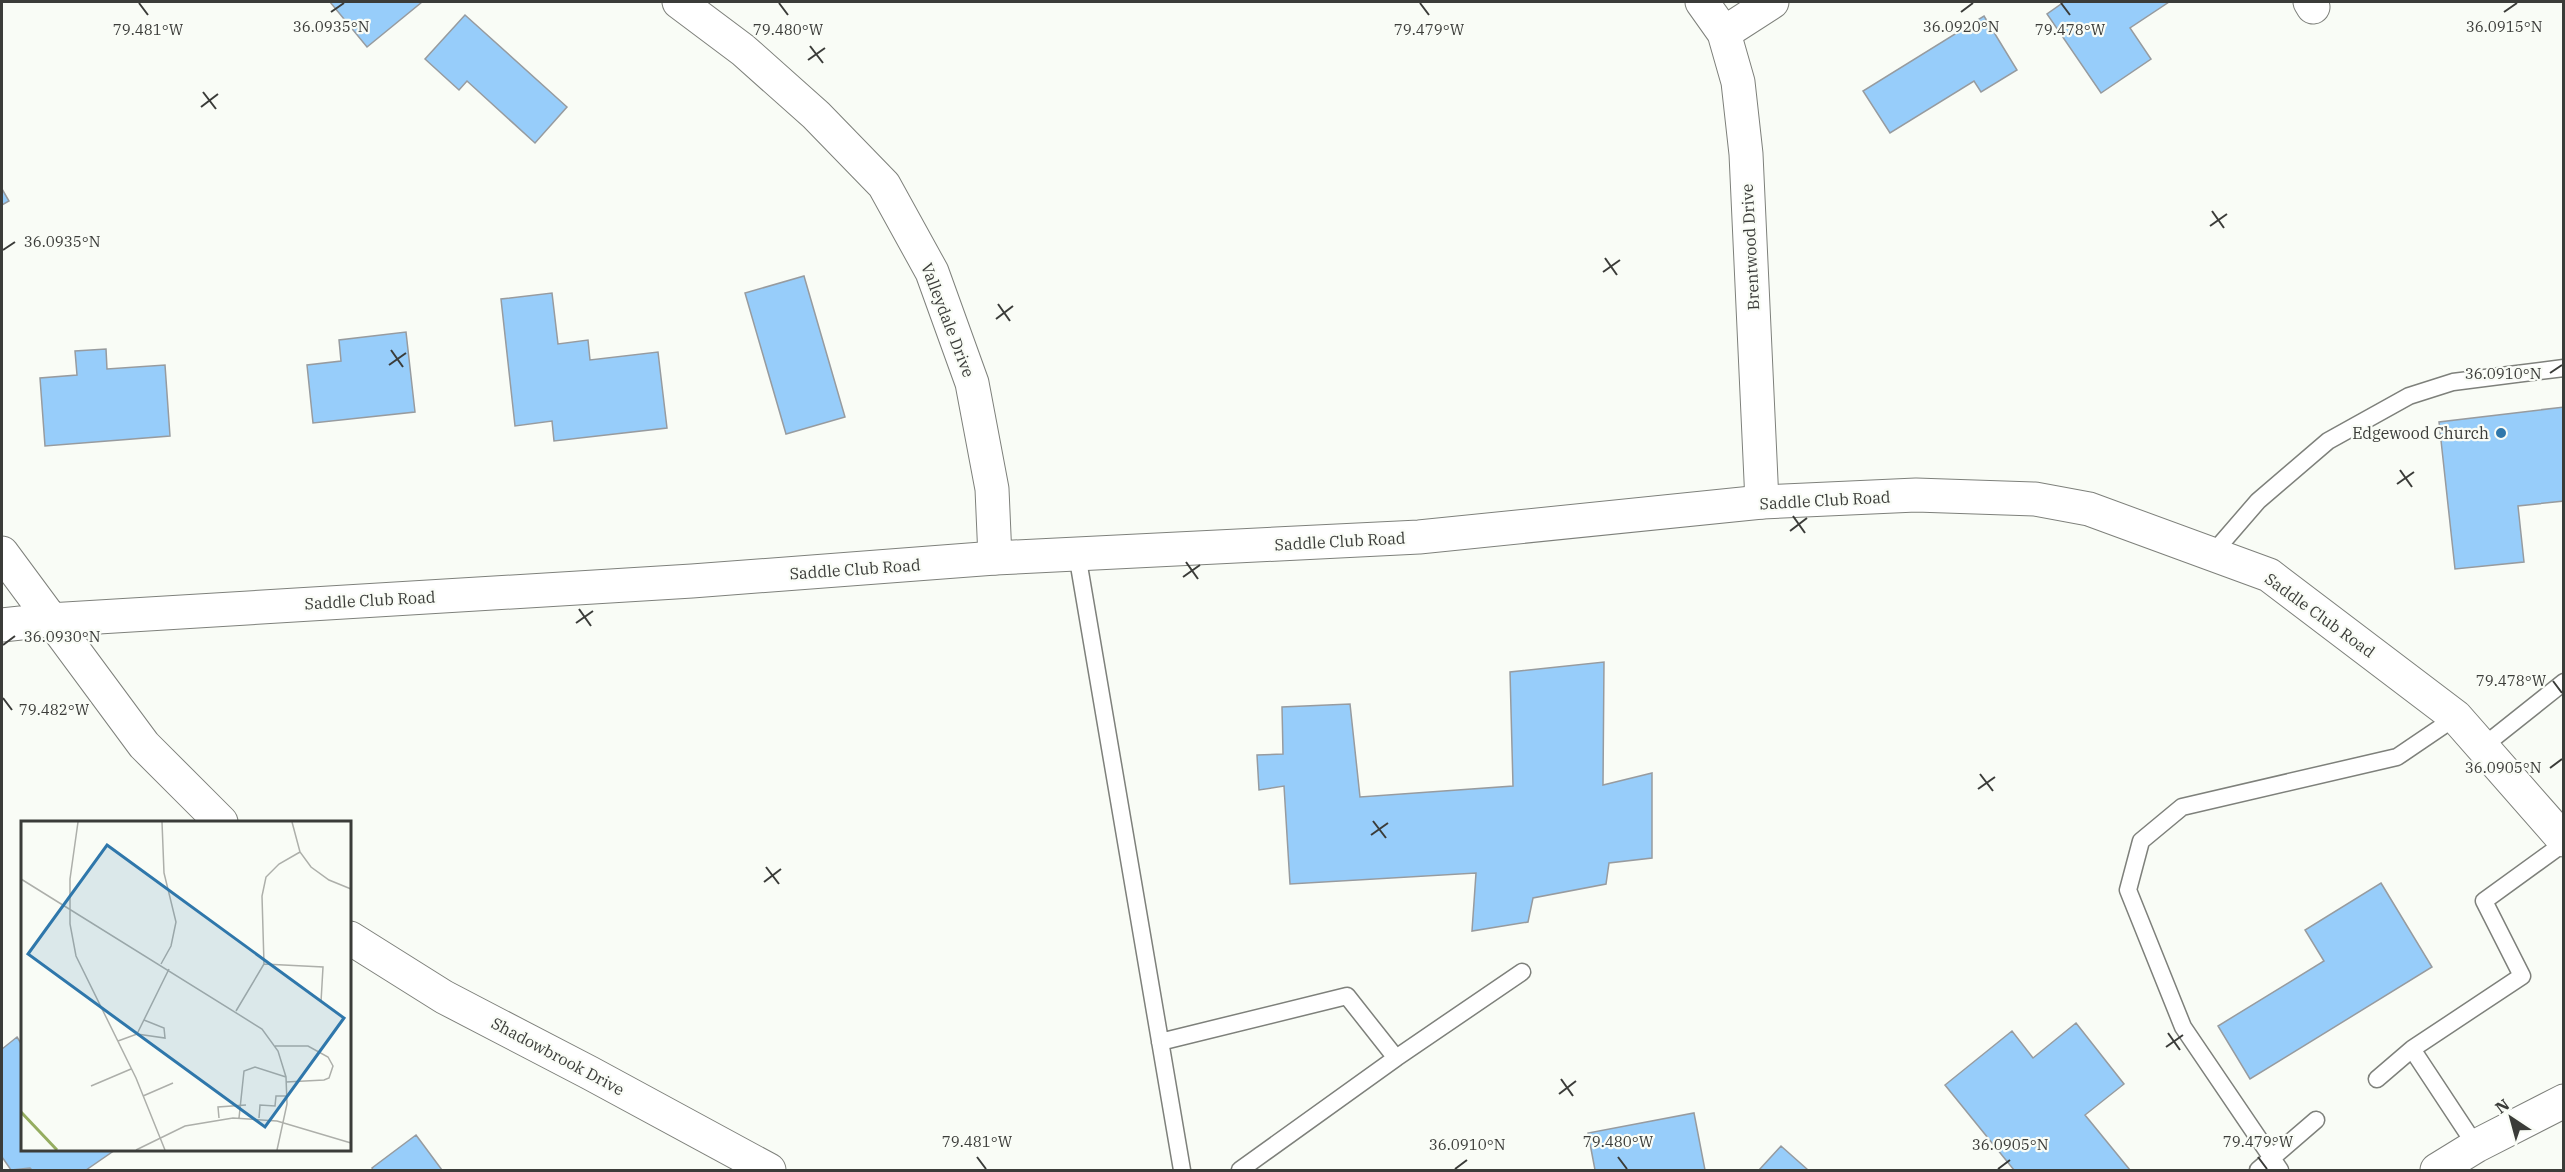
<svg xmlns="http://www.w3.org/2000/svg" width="2565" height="1172" viewBox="0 0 2565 1172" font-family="'IBM Plex Serif',serif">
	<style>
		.building { fill: #97cdfa; stroke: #979b9f; stroke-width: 1.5 }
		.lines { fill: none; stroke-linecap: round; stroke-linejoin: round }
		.service-casing { stroke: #7e807b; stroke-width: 19 }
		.minor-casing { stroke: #7e807b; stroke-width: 35 }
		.tertiary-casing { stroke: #7e807b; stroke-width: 35 }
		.service { stroke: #fff; stroke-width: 16 }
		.minor { stroke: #fff; stroke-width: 33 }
		.tertiary { stroke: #fff; stroke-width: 33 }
		.ticks { fill: none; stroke: #3b3c39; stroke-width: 2 }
		.poi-dot { fill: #2f77ab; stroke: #f9fcf6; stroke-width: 2 }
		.labels { text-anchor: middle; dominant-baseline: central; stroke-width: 4.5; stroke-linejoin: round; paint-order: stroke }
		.street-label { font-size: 16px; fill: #3b3c39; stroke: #f9fcf6 }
		.poi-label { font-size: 16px; fill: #3b3c39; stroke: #f9fcf6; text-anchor: end }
		.inset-river { fill: none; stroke: #95ad60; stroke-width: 3 }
		.inset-road { fill: none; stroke: #adafaa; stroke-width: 1.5 }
		.view { fill: #2f77ab; fill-opacity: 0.15; stroke: #2f77ab; stroke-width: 3 }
		.inset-edge { fill: none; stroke: #3b3c39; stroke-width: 3 }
		.ticks-label { font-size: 15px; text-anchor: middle; fill: #3b3c39; stroke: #f9fcf6; stroke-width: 4.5; stroke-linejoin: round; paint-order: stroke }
	</style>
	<rect width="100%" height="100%" fill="#f9fcf6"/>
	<path class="building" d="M330,2H422L367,47Z
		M2064,2H2169L2130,28L2151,59L2101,93L2047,14Z
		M465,15L567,107L535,143L467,81L459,90L425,59Z
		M1984,16L2017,70L1981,92L1974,81L1890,133L1863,91Z
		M2,189L9,201L2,205Z
		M804,276L845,417L786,434L745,293Z
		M552,293L558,344L588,340L590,360L658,352L667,428L554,441L552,421L515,426L501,299Z
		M406,332L415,412L313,423L307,365L341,361L339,340Z
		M106,349L107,369L165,365L170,436L45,446L40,378L77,375L75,351Z
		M2564,407V501L2518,506L2524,562L2455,569L2439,422Z
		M1604,662L1603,785L1652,773V858L1609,863L1606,884L1533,898L1528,922L1472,931L1476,873L1290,884L1284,786L1259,790L1257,755L1283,754L1282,707L1350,704L1360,797L1513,786L1510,672Z
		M2381,883L2432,967L2250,1079L2218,1026L2324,961L2305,930Z
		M2076,1023L2124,1084L2085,1115L2130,1170H2014L1945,1085L2012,1031L2033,1058Z
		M17,1037L22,1045V1150H115L86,1170H32L30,1168L11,1170L2,1157V1049Z
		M1694,1113L1705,1170H1595L1588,1133Z
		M416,1135L442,1170H373L372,1168Z
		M1781,1146L1808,1170H1759Z"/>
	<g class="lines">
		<defs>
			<path id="service" d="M2213,553L2258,501L2328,441L2409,396L2453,382L2564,368
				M1077,554L1182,1170
				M2481,748L2564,682
				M1160,1042L1347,996L1396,1058L1240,1170
				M1396,1058L1522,972
				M2377,1079L2412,1049
				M2476,1146L2412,1049L2522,976L2484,901L2564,843
				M2258,1170L2316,1120
				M2280,1170L2183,1027L2128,890L2141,841L2182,807L2397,757L2456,717"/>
			<path id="minor" d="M679,2L743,50L816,115L884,185L932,272L972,383L992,489L995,558
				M1702,2L1724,33L1738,82L1746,154L1762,502
				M2310,2L2313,7
				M1724,33L1772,2"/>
			<path id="tertiary" d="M2,553L144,745L221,822
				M2,625L49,620L692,581L995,558L1419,537L1762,502L1916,495L2035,499L2089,509L2269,575L2456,717L2564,840
				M350,938L444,997L590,1073L769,1170
				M2437,1170L2476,1146L2564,1101"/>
		</defs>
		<use href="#service" class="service-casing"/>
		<use href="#minor" class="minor-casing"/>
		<use href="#tertiary" class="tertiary-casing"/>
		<use href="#service" class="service"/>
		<use href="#minor" class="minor"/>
		<use href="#tertiary" class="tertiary"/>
	</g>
	<path class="ticks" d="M139,3L148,15M779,3L788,15M1420,3L1429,15M2061,3L2070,15M331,12L344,3M1961,12L1973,3M2504,12L2517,3M810,46L823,63M808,60L825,48M203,92L216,109M201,107L218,94M2212,211L2224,228M2210,226L2227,214M3,250L15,242M1605,258L1617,275M1603,272L1620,260M998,304L1010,321M996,319L1013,306M391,350L403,367M389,365L406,353M2550,373L2562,365M2400,470L2412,487M2397,484L2414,472M1793,516L1805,533M1790,531L1807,518M1186,562L1198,579M1183,577L1200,565M579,609L591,626M576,623L593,611M3,645L15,636M2553,681L2562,693M3,698L12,710M2550,768L2562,759M1980,774L1993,791M1978,789L1995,777M1373,821L1386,838M1371,835L1388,823M766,867L779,884M764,882L781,869M2168,1033L2180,1050M2166,1047L2183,1035M1561,1079L1573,1096M1559,1094L1576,1081M977,1157L986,1169M1618,1157L1627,1169M2258,1157L2267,1169M1455,1169L1467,1160M1998,1169L2010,1160"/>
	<circle class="poi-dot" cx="2501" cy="433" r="6"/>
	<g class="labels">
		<g class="street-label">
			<text transform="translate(1750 247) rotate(-93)">Brentwood Drive</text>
			<text transform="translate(948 320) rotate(69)">Valleydale Drive</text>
			<text transform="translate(1825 500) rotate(-3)">Saddle Club Road</text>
			<text transform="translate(1340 541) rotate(-3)">Saddle Club Road</text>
			<text transform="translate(855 569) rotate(-4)">Saddle Club Road</text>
			<text transform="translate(370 600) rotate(-3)">Saddle Club Road</text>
			<text transform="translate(2320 615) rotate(36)">Saddle Club Road</text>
			<text transform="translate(558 1056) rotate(28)">Shadowbrook Drive</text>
		</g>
		<g class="poi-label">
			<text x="2489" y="433">Edgewood Church</text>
		</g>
	</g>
	<g transform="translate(21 821)">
		<rect width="330" height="330" fill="#f9fcf6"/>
		<path class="inset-river" d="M0,291L36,329"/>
		<path class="inset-road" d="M57,1L49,58V103L55,135L115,257L144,329M271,1L279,31L290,46L308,59L330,68M0,58L241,208L257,230L265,256L266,283L256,329M140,143L150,125L155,101L143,52L141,1M243,143L302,146L300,181M215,190L243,143L241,75L245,56L258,43L279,31M116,213L148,148M97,220L116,213L144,217L143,207L123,199M254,225H287L307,236L312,245L308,257L303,259L265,261M70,265L110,248M122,275L152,262M198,297L197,286L225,284M218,297L223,250L234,246L265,256M238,297L239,284L254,285L255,275H267M115,329L164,305L212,297L256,300L330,322"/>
		<path class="view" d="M86,24L323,197L244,306L7,133Z"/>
		<rect width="330" height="330" class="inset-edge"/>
	</g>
	<g class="ticks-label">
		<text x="331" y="32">36.0935°N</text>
		<text x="1961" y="32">36.0920°N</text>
		<text x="2504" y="32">36.0915°N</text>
		<text x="148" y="35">79.481°W</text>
		<text x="788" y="35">79.480°W</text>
		<text x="1429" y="35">79.479°W</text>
		<text x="2070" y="35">79.478°W</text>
		<text x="62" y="247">36.0935°N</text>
		<text x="2503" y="379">36.0910°N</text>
		<text x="62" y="642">36.0930°N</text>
		<text x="2511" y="686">79.478°W</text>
		<text x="54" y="715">79.482°W</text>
		<text x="2503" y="773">36.0905°N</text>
		<text x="977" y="1147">79.481°W</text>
		<text x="1618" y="1147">79.480°W</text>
		<text x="2258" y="1147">79.479°W</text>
		<text x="1467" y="1150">36.0910°N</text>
		<text x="2010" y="1150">36.0905°N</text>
	</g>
	<rect width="2565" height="1172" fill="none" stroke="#3b3c39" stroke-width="6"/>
	<g transform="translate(2511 1118) rotate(324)" stroke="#f9fcf6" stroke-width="4.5" paint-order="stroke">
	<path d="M0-4.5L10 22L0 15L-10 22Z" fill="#3b3c39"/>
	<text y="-9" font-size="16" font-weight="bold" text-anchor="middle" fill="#3b3c39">N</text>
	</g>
</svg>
